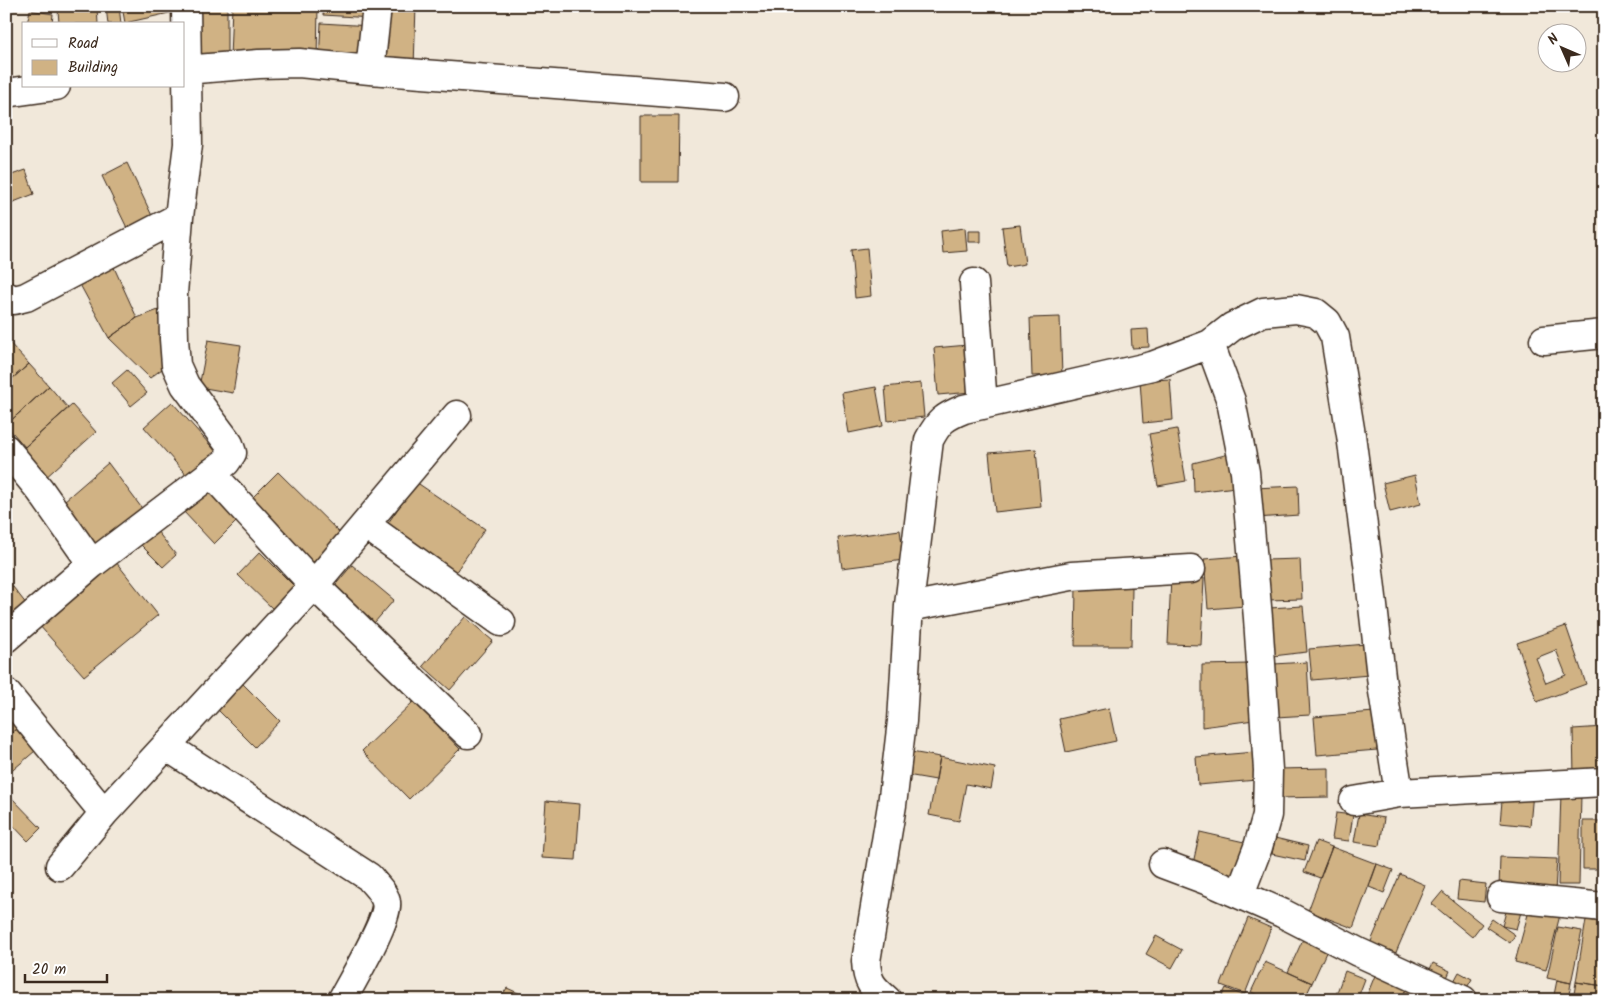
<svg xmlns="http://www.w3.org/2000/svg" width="1610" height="1006" viewBox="0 0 1610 1006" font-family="Kalam,sans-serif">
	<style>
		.building { fill: #d0b284; stroke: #3b2a1e; fill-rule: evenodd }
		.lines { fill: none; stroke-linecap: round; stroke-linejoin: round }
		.minor-casing { stroke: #3b2a1e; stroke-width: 31 }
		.minor { stroke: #fff; stroke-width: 28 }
	</style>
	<rect width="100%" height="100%" fill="#f1e8da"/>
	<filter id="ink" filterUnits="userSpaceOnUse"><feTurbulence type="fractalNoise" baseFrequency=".02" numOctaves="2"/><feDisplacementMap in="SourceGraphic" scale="10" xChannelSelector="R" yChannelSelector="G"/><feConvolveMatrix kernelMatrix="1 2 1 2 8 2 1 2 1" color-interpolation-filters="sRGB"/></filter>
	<g filter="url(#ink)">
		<path class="building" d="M119,6L121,24H108L106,7Z
			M122,6H178V11L125,23Z
			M198,6H227V58L198,59Z
			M232,6H318L317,61L230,58Z
			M324,6H373L372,18L323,15Z
			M387,6H416L414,67L379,62Z
			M97,7L98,24H59L58,9Z
			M30,10L53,14L52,24H27Z
			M321,23L371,26L367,68L319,61Z
			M641,116H679L678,182H641Z
			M127,163L154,220L129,232L102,176Z
			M26,170L34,194L6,205V177Z
			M1020,225L1025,264L1007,267L1002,227Z
			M965,228L967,251L943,253L941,231Z
			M968,231H981V242H968Z
			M867,248L871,296L855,298L851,250Z
			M112,263L137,318L109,338L77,279Z
			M161,309L170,363L150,378L109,338L137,318Z
			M1060,317L1062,375L1032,376L1030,318Z
			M1148,329L1149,347L1132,348L1131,330Z
			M6,339L29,364L6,384Z
			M208,340L241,345L233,393L199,387Z
			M968,345L972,392L938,395L934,348Z
			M29,364L49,386L6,425V384Z
			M127,370L147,393L131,406L112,383Z
			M1170,379L1173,420L1143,423L1140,381Z
			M921,383L924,417L888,421L885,387Z
			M49,386L68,408L25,447L6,425Z
			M876,387L883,426L849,433L842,393Z
			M172,402L218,454L190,479L144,427Z
			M72,405L96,432L44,479L19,452Z
			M1177,429L1186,481L1158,486L1149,434Z
			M1036,449L1041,507L995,512L989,453Z
			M1233,453L1236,487L1194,492L1193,463Z
			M108,463L147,515L99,553L57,507Z
			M278,472L346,539L312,573L244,506Z
			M1415,475L1421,504L1390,512L1383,483Z
			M416,482L485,529L451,579L382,532Z
			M1298,486L1299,515L1256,518L1254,488Z
			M207,487L238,520L214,544L182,510Z
			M900,530L904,560L842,568L838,538Z
			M157,531L176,555L163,567L140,544Z
			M260,552L296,588L274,610L238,575Z
			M1243,556L1245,606L1208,609L1204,559Z
			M1300,559L1302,599L1268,600L1266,560Z
			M116,562L158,615L84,676L39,625Z
			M352,565L394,600L368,630L327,595Z
			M1171,577L1204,578L1201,645L1168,644Z
			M6,578L27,605L6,624Z
			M1076,586L1132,587L1131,646H1075Z
			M1303,606L1307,652L1273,656L1269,608Z
			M465,617L493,641L450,690L423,666Z
			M1566,626L1586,684L1537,702L1517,643ZM1556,650L1566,675L1546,683L1536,658Z
			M1366,644L1369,675L1312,680L1309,649Z
			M1307,662L1310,715L1276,717L1274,664Z
			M1249,664L1254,720L1202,727V665Z
			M243,684L280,721L255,747L217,709Z
			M414,701L460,749L409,799L362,751Z
			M1109,708L1116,741L1066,752L1059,719Z
			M6,711L19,726L6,738Z
			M1374,712L1377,750L1317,755L1314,717Z
			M1604,727V773L1574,775L1573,729Z
			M16,729L35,751L7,775L6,738Z
			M905,751L940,757L936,780L901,774Z
			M1255,752L1257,780L1198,785L1196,757Z
			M940,757L995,768L991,789L966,784L959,821L929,815Z
			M1329,768V797L1278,798L1277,769Z
			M1503,790L1533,792L1530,826L1500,823Z
			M1561,793L1581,794L1579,885H1558Z
			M11,797L41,828L28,841L6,818V802Z
			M546,801L580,804L576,860L542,858Z
			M1336,813L1353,815L1349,841L1332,839Z
			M1359,814L1384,818L1380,846L1354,842Z
			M1583,821H1604V869H1583Z
			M1200,832L1244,842L1237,878L1192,868Z
			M1275,838L1308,846L1305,861L1272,854Z
			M1316,841L1332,847L1320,878L1304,872Z
			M1332,847L1377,864L1353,928L1308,911Z
			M1500,857L1557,859L1555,891L1499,889Z
			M1377,864L1393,870L1384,893L1369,887Z
			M1400,874L1425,885L1394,957L1369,946Z
			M1459,881L1486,884L1484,902L1457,899Z
			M1442,892L1482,924L1472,937L1432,904Z
			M1530,907L1560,915L1546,970L1515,962Z
			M1507,908L1521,912L1516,929L1502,926Z
			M1248,918L1271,928L1245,994L1221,985Z
			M1492,919L1515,935L1510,943L1486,927Z
			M1586,920L1604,922V986L1576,982Z
			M1558,927L1582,931L1571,983L1547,978Z
			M1156,936L1182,950L1172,968L1146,954Z
			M1304,937L1328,948L1312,983L1288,972Z
			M1265,962L1312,983L1304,1000H1268L1251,992Z
			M1433,963L1450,971L1444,984L1427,975Z
			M1345,971L1365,979L1357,1000H1334Z
			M1459,972L1472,979L1465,991L1452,985Z
			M1376,973L1407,987L1401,1000H1365Z
			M1557,980L1571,983L1568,1000H1553Z
			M1576,982L1604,986V1000H1573Z
			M507,988L534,1000H499Z
			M1226,988L1253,1000H1220Z
			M1406,989L1430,999L1429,1000H1401Z"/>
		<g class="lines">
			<defs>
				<path id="minor" d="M184,70L259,64L299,63L370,70L725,97
					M370,70L377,6
					M6,93L56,86
					M974,283L983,405
					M6,296L14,300L26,297L179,217
					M1544,340L1604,334
					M1210,344L1231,401L1245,472L1258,618L1268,770L1267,815L1258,847L1240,894
					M6,449L40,490L92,564
					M211,473L314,585L468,734
					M366,525L501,622
					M909,607L1071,576L1191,569
					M6,638L92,564L226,462L232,453L229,444L185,385L176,365L174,339L173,294L179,217L188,144L186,6
					M6,693L104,813
					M166,746L369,877C375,885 384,892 386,902C390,917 351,983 342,1000
					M1354,801L1399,793L1604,782
					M1163,864L1211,882L1282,913L1358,952L1463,1000
					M60,866L104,813L314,585L457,415
					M1501,897L1604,907
					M887,1000C872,987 867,982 866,961L892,805L902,721L909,605L929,440C939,421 944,417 964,409L1152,366L1210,344L1232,327L1263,312L1296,309L1316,313L1327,322L1335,337L1351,435L1369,571L1382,685L1399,793"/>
			</defs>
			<use href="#minor" class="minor-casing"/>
			<use href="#minor" class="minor"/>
		</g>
	</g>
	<rect width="1610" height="1006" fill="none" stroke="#fff" stroke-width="25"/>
	<rect x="12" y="12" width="1585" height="981" fill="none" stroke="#3b2a1e" stroke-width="2" filter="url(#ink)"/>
	<rect x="22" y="22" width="162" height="65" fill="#ffffff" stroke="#b1aaa5"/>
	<rect x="32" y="39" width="25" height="8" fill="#ffffff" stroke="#b1aaa5"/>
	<text x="68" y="48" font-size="15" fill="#3b2a1e">Road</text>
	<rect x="32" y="60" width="25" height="15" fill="#d0b284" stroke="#b1aaa5"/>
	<text x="68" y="72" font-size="15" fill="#3b2a1e">Building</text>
	<g transform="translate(1562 48) rotate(315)"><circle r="24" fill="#ffffff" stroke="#b1aaa5"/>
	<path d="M0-4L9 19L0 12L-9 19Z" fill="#3b2a1e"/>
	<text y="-8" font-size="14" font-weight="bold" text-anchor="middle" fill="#3b2a1e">N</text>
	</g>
	<path d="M25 974v8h82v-8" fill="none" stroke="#3b2a1e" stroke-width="2.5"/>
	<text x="32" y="974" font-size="15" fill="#3b2a1e" stroke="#ffffff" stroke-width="4" paint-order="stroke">20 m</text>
</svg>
